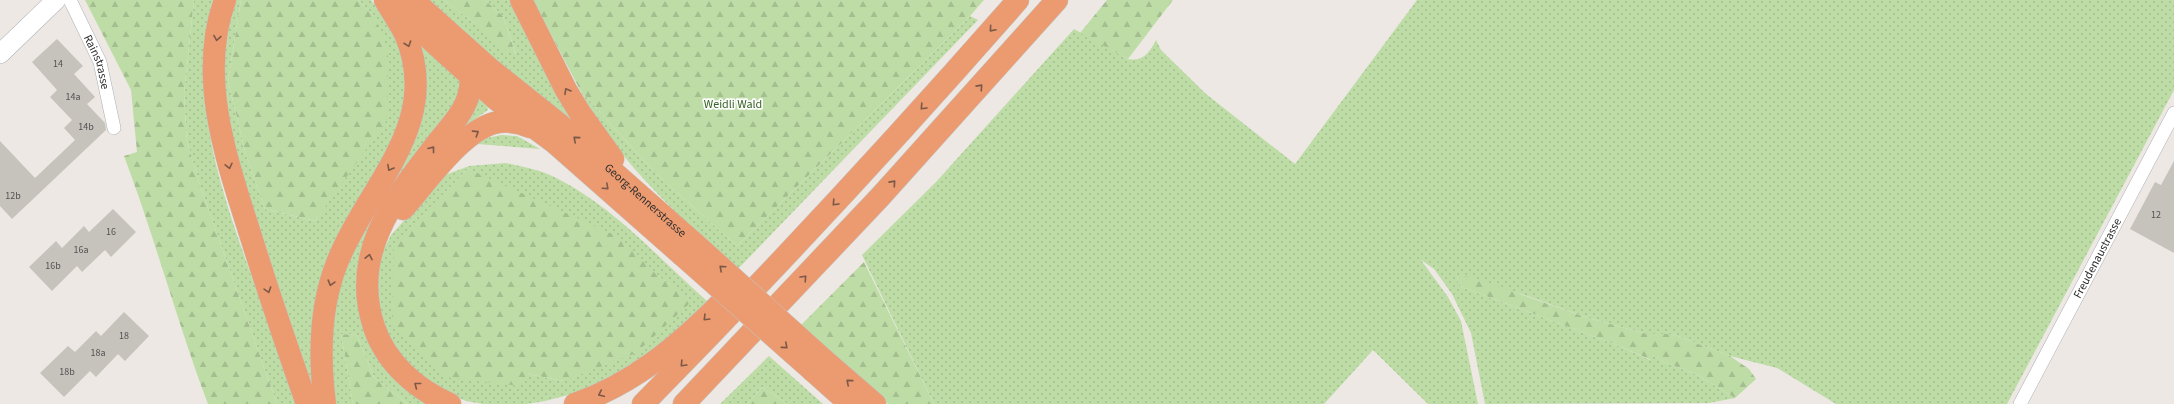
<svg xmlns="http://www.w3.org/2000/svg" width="2174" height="404" viewBox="0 0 2174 404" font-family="'Source Sans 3',sans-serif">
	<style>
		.green { fill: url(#green-dots); fill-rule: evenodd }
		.forest { fill: url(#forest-firs) }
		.building { fill: #c6c3bd }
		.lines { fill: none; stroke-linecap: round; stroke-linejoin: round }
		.street-casing { stroke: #afb1b8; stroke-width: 14 }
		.secondary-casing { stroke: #afb1b8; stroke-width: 20 }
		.highway-casing { stroke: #c4c4c4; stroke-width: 23 }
		.street { stroke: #fff; stroke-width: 13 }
		.secondary { stroke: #fff; stroke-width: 19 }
		.highway { stroke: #ec9a6f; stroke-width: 22 }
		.highway-bridge-casing { stroke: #c4c4c4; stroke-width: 23; stroke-linecap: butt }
		.highway-bridge { stroke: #ec9a6f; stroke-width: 22 }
		.oneway { stroke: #7a5948 }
		.labels { text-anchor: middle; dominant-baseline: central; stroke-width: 3.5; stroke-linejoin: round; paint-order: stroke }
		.number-label { font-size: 10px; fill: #545352 }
		.street-label { font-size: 12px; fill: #2e2e2e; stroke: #fff }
		.park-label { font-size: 12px; fill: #386425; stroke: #fff }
	</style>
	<defs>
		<pattern id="green-dots" width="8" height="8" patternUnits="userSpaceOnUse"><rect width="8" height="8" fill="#bedda6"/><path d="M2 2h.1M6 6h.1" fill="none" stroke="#a4be8f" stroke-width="1.8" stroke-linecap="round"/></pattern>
		<pattern id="forest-firs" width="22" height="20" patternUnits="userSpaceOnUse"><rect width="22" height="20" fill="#bedda6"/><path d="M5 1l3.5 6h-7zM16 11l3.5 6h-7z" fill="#a4be8f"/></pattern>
	</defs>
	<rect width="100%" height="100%" fill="#ede8e3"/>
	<path class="green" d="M194,0H213C189,97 218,181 250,272C266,316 281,360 296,404H277L201,188L187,142L184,94Z
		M231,0H241L228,81L246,155L265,209L315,221L338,187L374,16L358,0H371L385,18L398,42L406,72V98L399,126L367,188L312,394L249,217L220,75Z
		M423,0H444L516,54L503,16L485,0H514L594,144Z
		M1417,0H2174V90L2007,404H1836L1777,368L1730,356L1672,334H1647L1588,318L1530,297L1457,276L1459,286L1617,345L1650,360L1651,354L1664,362L1698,375L1735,398L1709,403L1485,404L1471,333L1452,294L1434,269L1421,260L1448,297L1461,321L1478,404H1428L1373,350L1324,404H934L862,255L936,182L1074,29L1128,59C1143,62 1150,52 1156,40L1161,50L1206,94L1295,164Z
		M970,16L978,20L737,270C680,216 616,161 580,90L654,172L737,246Z
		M422,45L464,84L460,100L379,208C348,261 347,322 388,370C394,377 400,386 407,391C414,396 423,400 431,404H408L374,377L357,335L341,334L353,404H332L330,336L340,277L375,206Z
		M477,97L487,104L488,110L465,126L441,153Z
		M501,135L517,136L540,149L477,144L487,138Z
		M506,163C520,166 537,169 550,175C612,204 657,257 707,301L705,304L662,343L619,374L584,391L545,401L527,404H483L466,401L447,393L414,374L392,345L384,329L375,286L381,255L391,235L445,175L469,166ZM468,169L655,273L690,302L564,381L528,374L435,203Z
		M769,356L823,404H788L762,387L747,404H720Z"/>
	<path class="forest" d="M85,0H194L184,94L187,142L201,188L277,404H208C177,322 155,238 124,156L137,152L131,90Z
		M241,0H358L374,16L388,49L387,120L315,221L265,209L246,155L228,81Z
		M444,0H485L503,16L516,55L507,52L472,21Z
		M533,0H984L970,16L737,246L654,172L580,90Z
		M1107,0H1173L1128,59L1080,33Z
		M468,169L617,236L655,273L691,302L636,353L564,381L528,374L521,386L445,377L392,323L394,244Z
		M864,262L934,404H888L801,325Z
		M1457,276L1471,277L1588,318L1647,334H1672L1730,356L1749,369L1756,379L1735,398L1698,375L1664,362L1652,355L1651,360L1617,345L1459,286Z
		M341,334L357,335L374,377L408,404H353Z
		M762,387L788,404H747Z"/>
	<path class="building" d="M57,39L83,66L74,74L95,97L87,104L105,123L106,130L12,219L0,206V141L35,178L75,140L64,128L72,120L50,97L57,90L32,62Z
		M2174,161V253L2130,229L2155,182L2161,185Z
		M113,209L136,232L111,257L105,250L82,272L77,266L52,291L29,267L56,241L62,248L84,226L89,232Z
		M124,312L149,336L125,361L118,354L96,377L90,371L64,397L40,373L68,346L75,352L96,331L101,336Z"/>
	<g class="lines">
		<defs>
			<g id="street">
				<path id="s1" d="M70,0L100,62L114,128"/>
				<path id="s2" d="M2020,404L2174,113"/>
			</g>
			<path id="secondary" d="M0,54L56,0"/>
			<g id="highway">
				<path d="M225,0C196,80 229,166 253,243C270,297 288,350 307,404"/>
				<path id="s3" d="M413,0L489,68L558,123L694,243"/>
				<path d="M521,0L566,90L580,113L613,159"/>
				<path d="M401,6L421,31L497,100L555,143L682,255"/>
				<path d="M403,209C427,182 460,133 494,123C507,120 519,122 530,127"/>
				<path d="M823,359L875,404"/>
				<path d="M813,371L850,404"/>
				<path d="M325,404C319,357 319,308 337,263C367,186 444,124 405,34C399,22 392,12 385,0"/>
				<path d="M450,404C416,389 386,363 374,327C350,255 392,201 434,147C446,131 462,116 468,97C474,78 470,62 462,44"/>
				<path d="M575,404C633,384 678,346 721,303"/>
				<path d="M643,404C772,273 897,138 1018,0"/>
				<path d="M684,404L880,197L1057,0"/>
			</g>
		</defs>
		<use href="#street" class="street-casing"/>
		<use href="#secondary" class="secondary-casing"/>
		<use href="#highway" class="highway-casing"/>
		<use href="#street" class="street"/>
		<use href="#secondary" class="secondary"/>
		<use href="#highway" class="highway"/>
		<defs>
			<path id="highway-bridge" d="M694,243L823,359
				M682,255L813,371"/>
		</defs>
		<use href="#highway-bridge" class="highway-bridge-casing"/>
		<use href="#highway-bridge" class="highway-bridge"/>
	</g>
	<defs><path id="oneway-chevron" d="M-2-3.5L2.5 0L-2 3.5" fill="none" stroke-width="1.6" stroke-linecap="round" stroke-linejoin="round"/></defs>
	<g class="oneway">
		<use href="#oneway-chevron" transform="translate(992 29) rotate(131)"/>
		<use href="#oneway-chevron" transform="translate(217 38) rotate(99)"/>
		<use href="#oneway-chevron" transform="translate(408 44) rotate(71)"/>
		<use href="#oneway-chevron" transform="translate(980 87) rotate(-48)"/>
		<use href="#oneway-chevron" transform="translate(567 91) rotate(-120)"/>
		<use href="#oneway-chevron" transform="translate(923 107) rotate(133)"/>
		<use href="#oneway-chevron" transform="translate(476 133) rotate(-33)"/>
		<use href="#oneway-chevron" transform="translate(576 139) rotate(-139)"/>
		<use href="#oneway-chevron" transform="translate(432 149) rotate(-52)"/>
		<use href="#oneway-chevron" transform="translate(229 166) rotate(77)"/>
		<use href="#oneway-chevron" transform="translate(390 168) rotate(119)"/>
		<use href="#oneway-chevron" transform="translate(893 183) rotate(-48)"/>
		<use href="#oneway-chevron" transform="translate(606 187) rotate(42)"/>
		<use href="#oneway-chevron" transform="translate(835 203) rotate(133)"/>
		<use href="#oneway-chevron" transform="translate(369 257) rotate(-78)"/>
		<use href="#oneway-chevron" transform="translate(722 268) rotate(-138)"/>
		<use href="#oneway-chevron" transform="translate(804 278) rotate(-47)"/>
		<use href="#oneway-chevron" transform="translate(331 283) rotate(106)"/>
		<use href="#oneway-chevron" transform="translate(268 290) rotate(72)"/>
		<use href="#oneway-chevron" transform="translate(706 318) rotate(135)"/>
		<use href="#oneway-chevron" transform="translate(785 346) rotate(41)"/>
		<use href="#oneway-chevron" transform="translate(683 364) rotate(134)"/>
		<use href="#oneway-chevron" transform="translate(849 382) rotate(-139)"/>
		<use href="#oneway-chevron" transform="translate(417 385) rotate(-142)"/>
		<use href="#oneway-chevron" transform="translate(601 394) rotate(155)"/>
	</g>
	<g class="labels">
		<g class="number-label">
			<text x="58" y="64">14</text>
			<text x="73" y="97">14a</text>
			<text x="86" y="127">14b</text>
			<text x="13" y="196">12b</text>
			<text x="2156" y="215">12</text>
			<text x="111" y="232">16</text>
			<text x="81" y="250">16a</text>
			<text x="53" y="266">16b</text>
			<text x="124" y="336">18</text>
			<text x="98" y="353">18a</text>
			<text x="67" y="372">18b</text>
		</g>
		<g class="street-label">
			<text stroke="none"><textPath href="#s1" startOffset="68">Rainstrasse</textPath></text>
			<text stroke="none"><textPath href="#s3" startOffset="307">Georg-Rennerstrasse</textPath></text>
			<text stroke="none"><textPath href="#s2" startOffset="165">Freudenaustrasse</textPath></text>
		</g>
		<g class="park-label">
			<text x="733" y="104">Weidli Wald</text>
		</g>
	</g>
</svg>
